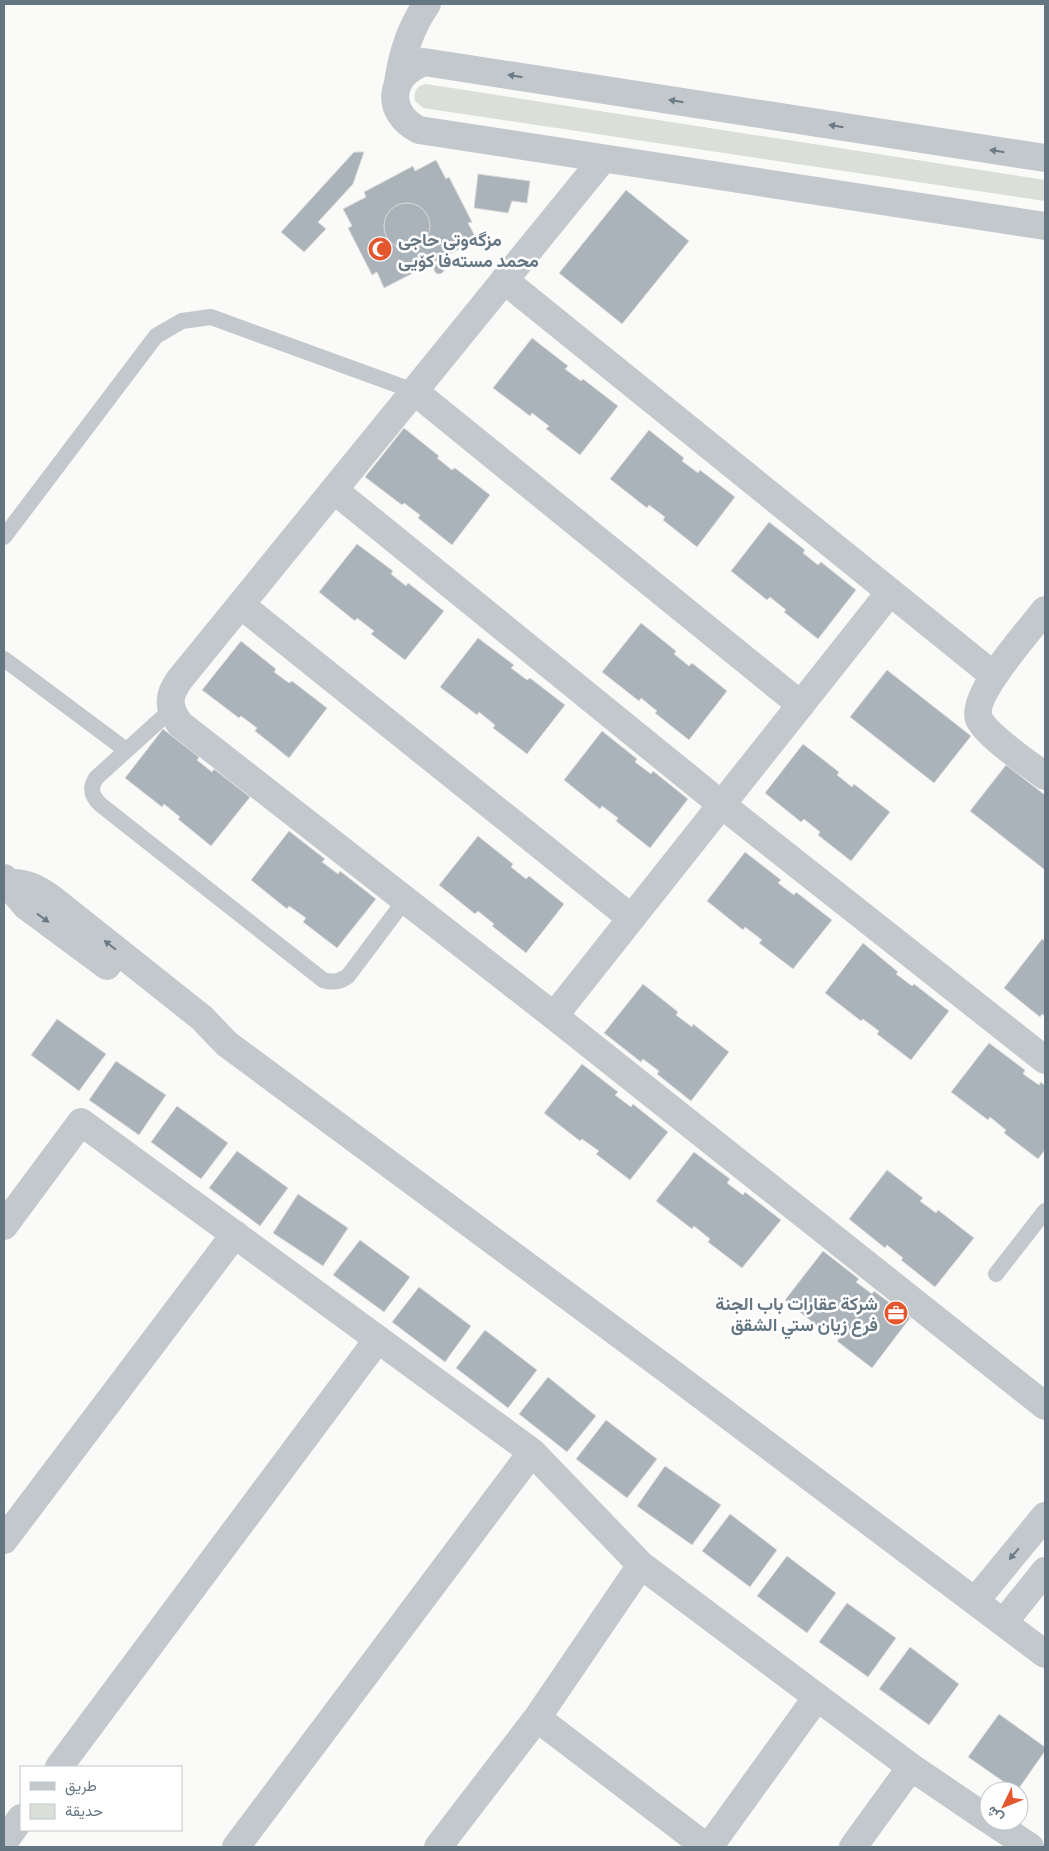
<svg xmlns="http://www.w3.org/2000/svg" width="1049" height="1851" viewBox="0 0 1049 1851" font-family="'PT Sans Narrow',Vazirmatn,sans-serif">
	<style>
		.green { fill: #dadfd7 }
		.building { fill: #aab3b9; stroke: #dcdcda }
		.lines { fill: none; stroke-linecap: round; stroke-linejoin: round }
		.service { stroke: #c3c8cc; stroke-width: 16 }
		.minor { stroke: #c3c8cc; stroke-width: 28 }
		.tertiary { stroke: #c3c8cc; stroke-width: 28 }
		.oneway { fill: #6a7a87 }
		.labels { text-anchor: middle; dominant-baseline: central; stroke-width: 5; stroke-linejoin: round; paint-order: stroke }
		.poi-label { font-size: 18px; font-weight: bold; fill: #657683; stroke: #fff; text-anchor: start }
	</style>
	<rect width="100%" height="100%" fill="#fafaf8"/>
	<path class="green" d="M426,84L1045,180V201L423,108L415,101C413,91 417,86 426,84Z"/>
	<path class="building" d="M354,152H364L353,184L318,222L326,229L304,252L281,232Z
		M436,160L446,179L449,177L472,222L468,223L477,240L384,288L377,272L372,275L348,228L352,226L343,209L366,197L364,192L413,166L415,171Z
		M478,174L530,181L527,203L512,201L508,213L474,208Z
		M626,190L689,241L622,324L559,273Z
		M384 226a23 23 0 1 1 46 0a23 23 0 1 1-46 0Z
		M434 269a5 5 0 1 1 10 0a5 5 0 1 1-10 0Z
		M532,338L568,366L565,369L581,381L583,379L618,406L580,455L546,429L549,426L532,413L530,416L493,388Z
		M404,428L439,456L437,458L452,470L455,468L490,495L452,545L418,518L420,515L404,503L402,505L365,477Z
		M649,430L684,458L682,461L698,473L700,470L735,497L697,547L663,520L665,517L649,505L647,508L610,479Z
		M769,522L805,550L803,553L818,565L821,562L856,590L818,639L784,612L786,610L770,597L767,600L731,571Z
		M357,544L393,571L391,574L406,586L408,583L444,611L405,660L371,634L374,631L357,618L355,621L319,592Z
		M641,623L676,651L674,654L689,666L692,663L727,691L689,740L655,713L657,711L641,698L639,701L602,672Z
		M478,638L514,665L511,668L527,680L530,678L565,705L527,754L493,728L495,725L479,712L477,715L440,687Z
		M241,641L276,669L274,672L289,683L292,681L327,708L289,758L255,731L257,728L241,716L239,718L202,690Z
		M887,670L971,736L934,783L850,717Z
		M163,729L199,757L197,760L212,772L214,769L250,797L211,846L178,819L180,817L164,804L162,807L125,778Z
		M602,731L637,759L635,762L651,774L653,771L688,799L650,848L616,821L618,818L602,806L600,809L564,780Z
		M803,744L839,772L837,775L852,787L854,784L890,812L851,861L818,835L820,832L804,819L801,822L765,793Z
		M1006,765L1045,795V870L970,811Z
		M289,831L325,859L322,862L338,874L340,871L376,899L337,948L303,922L306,918L289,906L287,909L251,880Z
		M478,836L513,864L511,867L526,879L529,876L564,904L526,953L492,926L494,924L478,911L475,914L439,885Z
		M745,852L781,880L778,883L794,895L796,892L832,920L793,969L759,943L762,940L745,927L743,930L707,901Z
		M1042,939L1045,941V1016L1042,1014L1040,1017L1004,988Z
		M863,943L898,972L896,974L912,986L914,984L949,1011L911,1060L877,1034L879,1031L863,1019L861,1021L825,993Z
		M643,984L678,1012L676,1015L692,1027L693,1024L729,1052L691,1101L657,1074L659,1071L643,1059L641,1062L604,1033Z
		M57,1019L106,1054L79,1091L31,1055Z
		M989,1043L1025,1070L1023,1074L1039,1085L1041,1082L1045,1086V1150L1038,1159L1004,1133L1006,1130L990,1117L988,1120L951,1092Z
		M116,1061L166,1095L139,1135L89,1100Z
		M582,1064L618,1092L615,1095L631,1107L633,1104L668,1132L630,1180L596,1154L599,1151L582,1139L580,1141L544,1113Z
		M177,1106L228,1143L201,1179L151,1142Z
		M237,1151L288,1188L260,1226L209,1188Z
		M694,1152L730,1179L727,1183L743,1195L745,1192L781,1220L742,1268L708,1242L710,1239L694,1226L692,1229L656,1201Z
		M887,1170L923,1198L920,1201L936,1213L938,1210L974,1238L935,1287L901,1260L903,1258L887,1245L885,1248L849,1219Z
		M298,1194L348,1228L323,1266L273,1233Z
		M360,1240L410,1277L384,1312L333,1275Z
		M823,1251L859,1279L856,1282L872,1294L874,1291L910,1318L872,1368L837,1341L840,1338L823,1326L821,1329L785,1300Z
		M419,1287L471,1326L445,1362L392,1322Z
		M485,1330L537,1370L508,1408L456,1368Z
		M548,1377L596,1416L567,1452L519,1414Z
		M606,1420L657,1459L627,1498L576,1459Z
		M665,1466L721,1505L692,1545L637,1506Z
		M730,1514L777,1550L750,1587L702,1551Z
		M787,1556L836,1593L807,1633L757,1596Z
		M847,1603L896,1638L868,1677L819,1642Z
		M910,1647L959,1684L929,1725L879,1689Z
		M999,1714L1045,1747V1751L1017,1791L968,1757Z"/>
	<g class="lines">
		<path class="service" d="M4,537L156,336L182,321L211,317L414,391
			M4,659L126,750
			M171,710L96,778C89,789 92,797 101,805L323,980C333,983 339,982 348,976L405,900
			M996,1274L1045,1211"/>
		<path class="minor" d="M398,83C402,54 410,28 427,4
			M1045,158L424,62C388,75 385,113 419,130L1045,226
			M603,159L180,679C168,695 167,707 180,724L554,1016L1045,1406
			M504,280L993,675
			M414,391L801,705
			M334,490L722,805L1045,1060
			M241,605L631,918
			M1045,610C1030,630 970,695 979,719C987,736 1029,764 1045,776
			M554,1016L890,592
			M4,1226L81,1122L532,1452L641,1565L817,1697L911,1767L989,1820
			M4,1540L235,1234
			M976,1600L1045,1516
			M1004,1622L1045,1571
			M537,1718L706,1847
			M59,1767L378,1339
			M991,1821L1030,1847
			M4,1842L21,1818
			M236,1847L532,1452
			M438,1847L537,1718L641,1565
			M709,1847L817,1697
			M853,1847L911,1767"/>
		<path class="tertiary" d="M4,878L10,883L15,893L26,906L107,966
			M10,883C26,882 38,889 51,898L202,1018L227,1044L665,1368L1045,1654"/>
	</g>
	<defs><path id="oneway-solid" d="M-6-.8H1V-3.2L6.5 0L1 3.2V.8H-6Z" transform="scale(1.25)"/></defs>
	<g class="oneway">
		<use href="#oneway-solid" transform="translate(515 76) rotate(-171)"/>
		<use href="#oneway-solid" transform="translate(676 101) rotate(-171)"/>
		<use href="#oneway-solid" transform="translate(836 126) rotate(-171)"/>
		<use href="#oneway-solid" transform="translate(997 151) rotate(-171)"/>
		<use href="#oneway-solid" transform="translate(43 918) rotate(36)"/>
		<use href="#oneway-solid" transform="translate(110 945) rotate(-142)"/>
		<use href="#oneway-solid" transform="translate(1014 1554) rotate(130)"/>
	</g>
	<defs>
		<symbol id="mosque-disc" viewBox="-11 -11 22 22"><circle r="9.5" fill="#e4572e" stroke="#fff"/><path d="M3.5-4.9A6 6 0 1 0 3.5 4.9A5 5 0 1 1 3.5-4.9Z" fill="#fff"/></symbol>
		<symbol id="office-disc" viewBox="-11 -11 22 22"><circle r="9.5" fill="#e4572e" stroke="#fff"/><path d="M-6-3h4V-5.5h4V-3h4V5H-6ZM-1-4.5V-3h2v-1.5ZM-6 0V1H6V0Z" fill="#fff"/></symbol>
	</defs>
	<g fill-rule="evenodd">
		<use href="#mosque-disc" x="366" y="235" width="28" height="28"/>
		<use href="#office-disc" x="882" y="1299" width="28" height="28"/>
	</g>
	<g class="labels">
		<g class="poi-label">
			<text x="398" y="239">مزگەوتی حاجی<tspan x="398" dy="21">محمد مستەفا کۆیی</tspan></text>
			<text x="878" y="1303" text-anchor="end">شرکة عقارات باب الجنة<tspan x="878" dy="21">فرع زیان ستي الشقق</tspan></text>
		</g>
	</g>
	<rect width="1049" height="1851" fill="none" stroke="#657683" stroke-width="10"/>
	<rect x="20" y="1766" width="162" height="65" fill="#ffffff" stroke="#c1c8cd"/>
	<rect x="30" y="1782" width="25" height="8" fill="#c3c8cc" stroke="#c1c8cd"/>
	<text x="65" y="1791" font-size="15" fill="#657683">طريق</text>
	<rect x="30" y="1804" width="25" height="15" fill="#dadfd7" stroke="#c1c8cd"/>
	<text x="65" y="1816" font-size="15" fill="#657683">حديقة</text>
	<g transform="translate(1004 1806) rotate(227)"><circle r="24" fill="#ffffff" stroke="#c1c8cd"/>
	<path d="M0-4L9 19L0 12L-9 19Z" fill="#e4572e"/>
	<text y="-8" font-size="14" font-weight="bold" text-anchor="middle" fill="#657683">ش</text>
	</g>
</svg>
